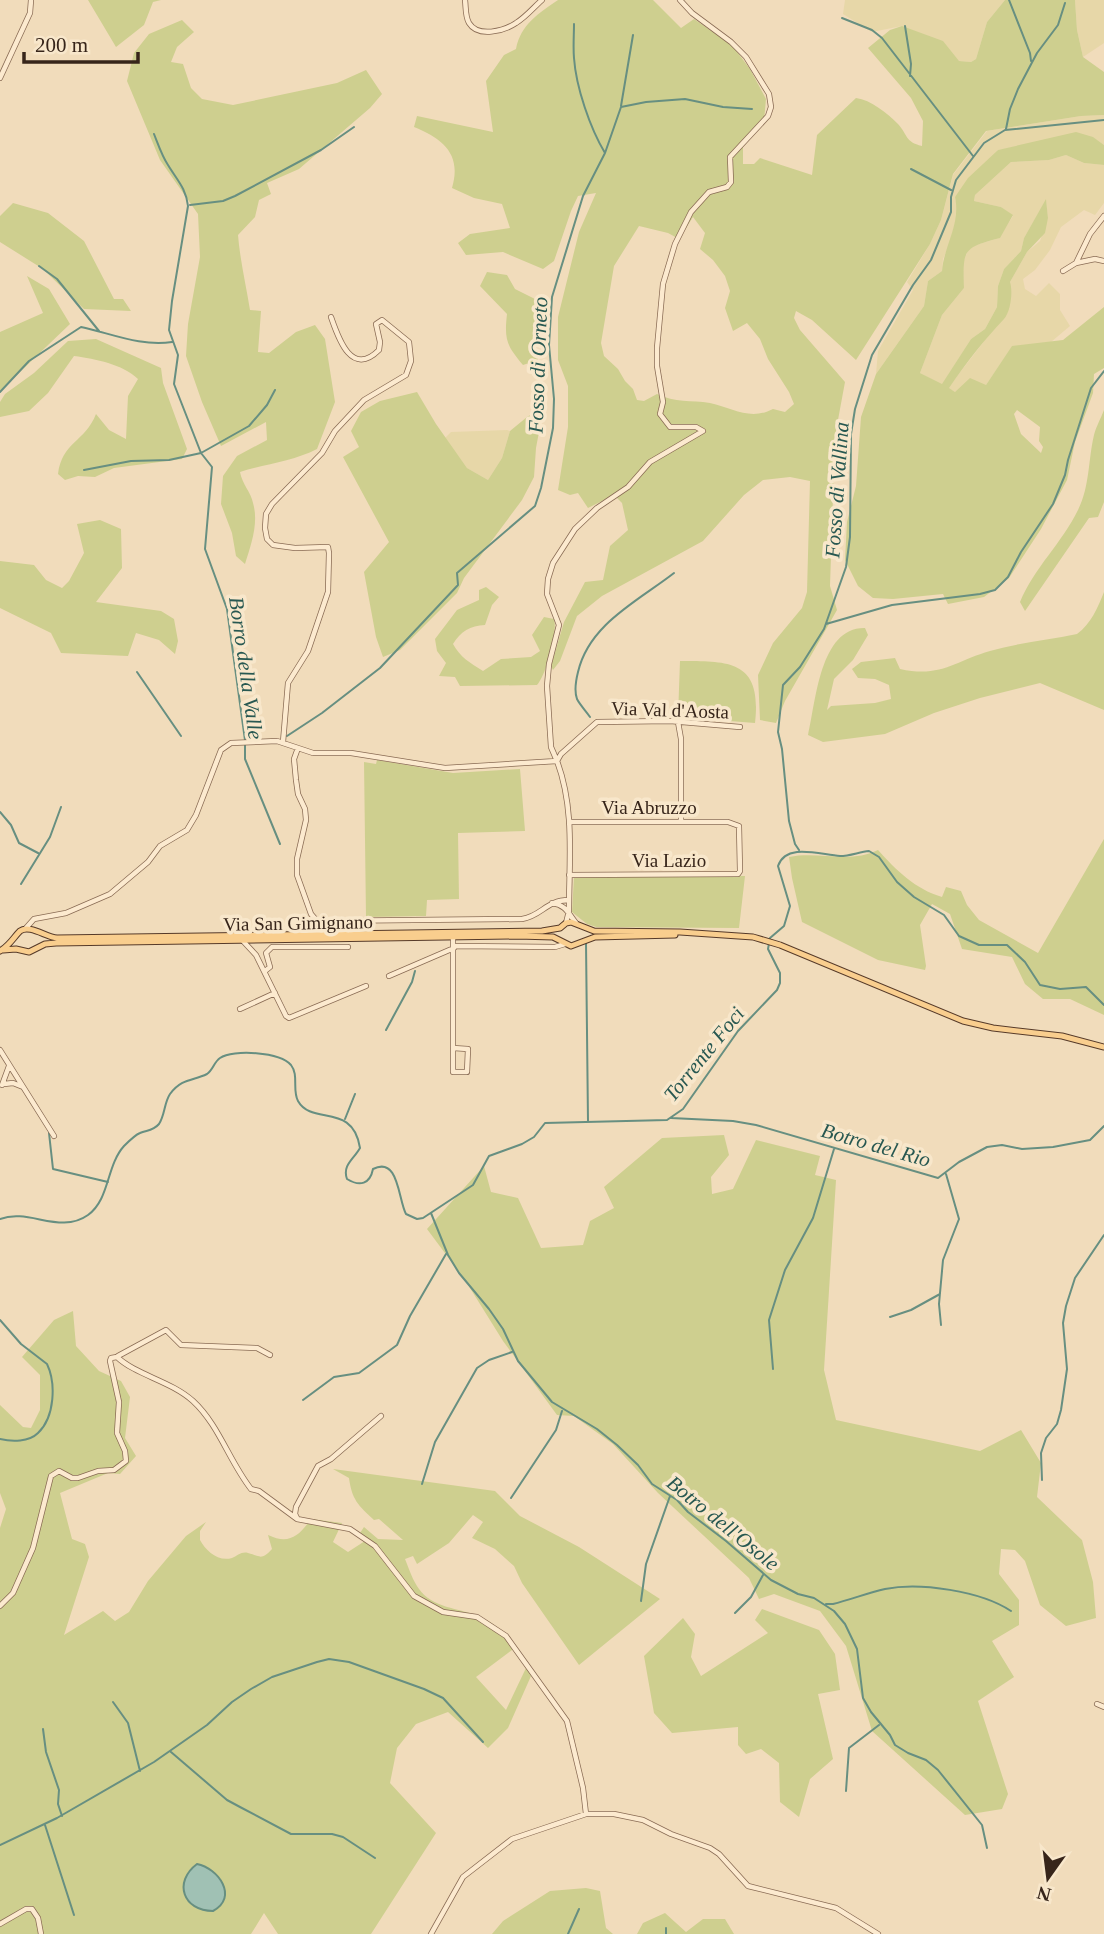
<svg xmlns="http://www.w3.org/2000/svg" width="1104" height="1934" font-family="Georgia,serif">
<style>
.farmland{fill:#e7d7a8}
.green{fill:#cecf8f;fill-rule:evenodd}
.water{fill:#a0c1b4;stroke:#678f81;stroke-width:2}
.lines{fill:none;stroke-linecap:round;stroke-linejoin:round}
.stream{stroke:#678f81;stroke-width:2}
.minor-casing{stroke:#896b54;stroke-width:6}
.major-casing{stroke:#563a29;stroke-width:7}
.minor{stroke:#fceacf;stroke-width:4.5}
.major{stroke:#f9ce8e;stroke-width:5}
.labels{text-anchor:middle;dominant-baseline:central;stroke-width:7;stroke-linejoin:round;paint-order:stroke}
.street-label{font-size:19px;fill:#37251a;stroke:#f8e7cb}
.water-label{font-size:21px;font-style:italic;fill:#285851;stroke:#f8e7cb}
</style>
<rect width="100%" height="100%" fill="#f1dcbb"/>
<path class="farmland" d="M845 0H1005L987 22 976 59 971 62 959 61 902 26 872 32 843 14Z
M1075 0H1104V43L1083 57 1077 30Z
M1104 115V145L1092 137 998 150 955 197 958 211 950 243 943 259 942 271 928 281 924 306 876 374 878 351 913 290 907 282 930 244 941 220 953 175 987 131 1081 116Z
M1066 155 1084 163 1104 165V203L1095 215 1084 210 1061 227 1050 250 1035 270 1023 279 1025 289 1036 296 1049 283 1060 294V310L1070 326 1051 342 1012 347 986 385 955 392 948 388 999 322 1010 282 1027 252 1040 241 1048 218 1046 200 1024 238 1021 251 1004 269 998 286 997 307 985 329 971 339 942 385 920 373 942 315 964 288 963 263 968 250 976 245 999 238 1013 216 1001 207 974 201 975 195 1011 162 1049 160Z
M507 430 510 431 502 458 488 480 467 468 445 438 451 432Z"/>
<path class="green" d="M88 0H161L153 2 144 25 116 47Z
M558 0H653L681 28 694 19 732 45 750 69 766 99 764 121 743 143V164H754L760 158 812 175 817 135 856 98C871 100 887 113 898 124 908 135 905 142 922 146L923 121 911 98 868 48 890 30 902 26 943 41 959 61 971 62 976 59 987 22 1005 0H1075L1077 30 1083 57 1104 72V115L1081 116 986 131 953 174 941 220 930 244 856 360 812 320 796 311 794 318 800 330 845 382 835 436 830 586 837 610 785 701 776 723 760 720 758 675 773 643 802 608 807 592 810 481 790 477 763 480 744 495 703 541 602 596 577 616 560 661 553 670 551 666 564 622 585 582 603 580 610 546 628 530 622 503 614 495 588 508 578 493 570 495 558 490 568 427V386L558 360V317L579 232 596 193 578 196 571 211 554 261 543 269 503 252 466 255 458 243 470 234 510 228 502 204 474 198 452 188C462 154 443 139 414 127L417 116 493 132 486 81 504 55 516 49C521 24 538 14 558 0ZM693 217 705 233 700 249 713 260 725 276 730 291 725 308 733 331 747 323 760 339 768 359 789 392 794 404 785 412 773 409C750 421 733 408 710 403 691 400 675 403 657 394L644 401 637 400 633 389 625 381 618 369 604 356 601 343 614 266 639 226 668 233 679 239Z
M182 20 194 32 177 47 171 62 183 64 191 88 202 99 233 105 337 83 366 70 382 94 370 108 299 169 267 183 271 194 259 200 255 217 238 235C240 260 246 285 250 310L261 311 258 352 269 353 296 332 315 325 325 339 335 402 317 449C294 461 265 464 240 472 242 484 251 492 253 503 259 523 251 545 245 564L236 556 232 533 221 504 223 476 237 456 267 440 266 422 221 446 202 402 186 356 188 324 200 257 198 214 160 160 127 81 134 53 149 34Z
M1076 132 1093 137 1104 145V165L1084 163 1066 155 1049 160 1011 162 975 195 974 201 1001 207 1013 215 1000 238C962 248 963 250 964 288L942 315 920 373 942 384 971 339 985 329 997 307 998 286 1004 269 1021 251 1024 238 1046 199 1048 218 1045 233 1027 252 1010 282C1013 291 1011 311 1004 319 984 340 966 363 949 388L955 392 970 378 986 385 1012 346 1063 340 1104 307V368L1094 374 1093 393 1075 442 1067 480 1041 529 1009 578 984 597 948 604 943 594 893 599 873 598 858 586 845 560 847 522 856 486 861 417 876 374 924 306 928 281 942 271C944 245 961 224 955 197L968 178 998 150ZM1017 410 1040 427 1039 441 1043 447 1041 453 1021 434 1014 414Z
M13 203 48 213 84 241 114 299H123L131 311 84 309 43 269 0 242V216Z
M487 272 507 275 515 289 535 299 541 319 534 344 538 360 523 365C507 346 504 340 507 314L480 286Z
M27 276 49 289 70 324 0 391V332L43 313Z
M96 339 161 368 163 383 187 449 182 459 114 468 95 477 78 476 65 480 58 474C62 442 85 442 96 414L109 430 126 439 128 396 138 379C122 364 96 359 74 356L48 393 29 411 0 417V402L5 394 34 373 68 341Z
M417 392 436 424 467 468 488 480 502 458 510 431 527 417 539 410 541 421 536 448 534 477 522 500 464 578 457 593 400 650 383 657 376 637 364 572 389 542 343 457 359 447 351 431 361 412 380 401Z
M1104 410V502L1098 517 1089 518 1025 611 1020 602C1034 568 1062 543 1078 510 1090 486 1088 460 1094 435 1096 427 1101 418 1104 410Z
M100 520 121 529 122 568 96 602 161 611 174 619 178 641 175 654 159 640 136 633 128 656 61 653 51 633 0 608V561L34 565 46 580 62 588 69 581 84 553 77 524Z
M486 587 499 597 492 605 485 625C470 626 461 631 453 644 460 657 470 663 483 671L501 659 531 657 540 651 532 635 544 617 554 619C558 632 546 676 537 685L460 686 455 677 439 676 446 663 437 651 435 639 457 610 479 600V590Z
M1104 592V710L1040 683 980 698 934 713 885 734 823 742 808 735C816 701 820 627 865 628L868 635 853 660 834 679 827 710 831 706 875 703 891 699 889 685 875 679 858 678 852 669 861 662 895 658 900 669C941 678 955 661 990 651 1018 643 1048 640 1077 634 1091 624 1098 607 1104 592Z
M680 661C731 661 762 661 755 723L678 717Z
M377 760 453 773 520 769 525 831 458 833 459 899 427 900 426 916 366 917 364 762 376 764Z
M1104 839V1015L1070 999H1043L1025 984 1012 957 962 949 950 914 932 904 920 925 926 966 925 970 878 960 802 922 792 878 789 857C819 851 850 864 878 850 896 870 915 889 942 897L946 887 961 891 967 905 979 920 1038 953Z
M745 876 739 928 596 927 587 924 572 912 574 877Z
M724 1135 729 1155 711 1177 712 1194 733 1189 756 1140 820 1156 815 1175 836 1180 824 1370 836 1420 980 1451 1021 1430 1041 1463 1037 1497 1082 1540 1093 1582 1096 1618 1066 1626 1040 1605 1025 1561 1015 1550 1001 1549 999 1574 1019 1600V1625L992 1641 1014 1677 978 1701 1008 1794 1002 1809 965 1815 872 1731 846 1646 820 1611 774 1594 759 1599 749 1578 658 1493 613 1444 574 1416 557 1415 503 1341 465 1280 427 1229 484 1166 491 1192 518 1198 541 1248 583 1245 590 1221 614 1208 604 1187 662 1138Z
M73 1311 76 1346 99 1371 121 1381 130 1397 125 1438 136 1456 120 1474 108 1473 60 1493 72 1539 85 1544 89 1557 64 1635 103 1611 115 1621 129 1612 148 1581 186 1536 206 1522 200 1531V1540C206 1551 218 1562 232 1558 237 1556 242 1551 248 1553 260 1556 261 1561 272 1549L268 1535C289 1545 299 1536 311 1519L342 1523 333 1542 348 1552 368 1539 360 1533 364 1527 378 1539 403 1540 379 1519 374 1520C358 1505 352 1500 349 1478L333 1469 495 1491 520 1516 579 1547 660 1599 579 1665 522 1583 514 1566 495 1549 472 1538 483 1522 473 1515 449 1543 417 1564 413 1556 405 1559C409 1569 413 1581 419 1589 432 1608 459 1608 478 1616 494 1622 505 1634 516 1647L476 1677 506 1710 526 1668 531 1676 508 1728 488 1748 448 1712 416 1724 397 1748 390 1783 436 1833 371 1934H278L264 1913 251 1934H0V1528L6 1509 0 1493V1405L23 1427 31 1428 40 1410V1375L22 1357 54 1320Z
M762 1609 819 1630 835 1654 840 1690 818 1694 833 1759 810 1779 799 1817 780 1802 779 1763 761 1749 746 1754 738 1745V1727L672 1733 654 1713 644 1656 683 1618 695 1634 691 1657 701 1676 768 1633 755 1620Z
M586 1888 600 1891 606 1928 613 1934H492L503 1921 550 1891Z
M665 1913 686 1932 703 1919H725L734 1934H637L643 1923Z"/>
<path class="water" d="M197 1864C218 1868 239 1897 213 1911 183 1911 173 1882 197 1864Z"/>
<g class="lines">
<path class="stream" d="M1009 0 1030 53 1031 61
M842 18 872 30 882 38 973 156
M574 24C574 35 573 47 574 58 576 87 590 128 605 153
M905 26 911 64 910 76
M621 106 633 35
M1006 129 1010 109 1018 89 1037 53 1058 25 1065 3
M154 134C158 144 162 156 168 165 177 180 186 188 188 206L172 301 169 330 178 355 174 384 201 453 212 467 205 549 227 609 245 740
M911 169 951 190
M190 205 223 201 235 196 321 150 354 127
M39 266 57 279 99 331
M0 392 29 361 81 327C110 333 141 347 172 342
M84 470 131 461 169 460 201 453 249 426 267 405 275 390
M826 624 892 605 980 594 995 590 1008 577 1021 552 1053 504 1065 475 1068 460 1091 388 1104 371
M137 672 181 736
M590 717C586 711 580 705 577 699 574 691 576 680 578 672 589 624 638 601 674 573
M287 736 322 713 380 668 458 585 457 573 535 506 541 488 553 428 554 399 549 345 552 297 583 196 605 153 621 107 646 102 685 99 723 107 752 109
M245 745V759L280 844
M0 812 11 825 19 843 38 853
M799 850 795 844 789 821 782 749 778 732 783 685 800 667 824 629 846 567 850 537 851 434 855 409 872 355 913 285 931 260 951 212V197L956 180 984 143 1005 130 1104 120
M21 884 50 837 61 807
M586 943 588 1121
M386 1030 412 982 415 971
M671 1118 733 1121 756 1125 938 1178 959 1162 987 1147 1002 1145 1022 1149 1053 1147 1090 1140 1104 1126
M345 1119 355 1094
M49 1133 53 1169 108 1182
M431 1213 448 1255 459 1273 489 1309 503 1329 518 1361 552 1402 597 1429 617 1445 638 1465 652 1484 677 1500 688 1512 726 1541 771 1580 798 1594 814 1598 834 1611 845 1624 857 1649 863 1698 871 1712 890 1735 895 1745 908 1753 926 1760 938 1770 982 1825 987 1848
M0 1219C29 1208 60 1235 88 1215 110 1199 106 1166 124 1146 128 1142 135 1135 140 1133 147 1130 153 1131 159 1124 165 1115 164 1103 170 1094 182 1078 193 1081 207 1074 213 1070 214 1062 220 1058 233 1049 280 1052 291 1065 299 1075 292 1090 298 1101 312 1126 353 1102 360 1148 354 1159 342 1165 347 1179 360 1187 370 1184 373 1169 399 1156 398 1199 406 1214L417 1219 423 1218 473 1185 489 1156 522 1144 534 1137 545 1123 667 1120 683 1109 738 1031 777 990 780 983V973L768 949 770 938 784 926 790 906 778 866C786 842 821 855 840 856 850 856 859 852 869 851L879 857 897 882 914 897 944 915 959 936 979 945H1007L1025 962 1040 985 1060 989 1086 987 1104 1005
M890 1317 911 1310 940 1294
M0 1320 21 1344 47 1364C56 1383 55 1417 38 1433 29 1442 12 1442 0 1439
M941 1325 939 1304 943 1260 959 1219 946 1174
M773 1369 769 1320 785 1270 813 1218 834 1149
M303 1400 334 1377 359 1373 397 1345 410 1316 446 1254
M1042 1480 1041 1453 1046 1438 1057 1424 1061 1410 1067 1369 1063 1323 1066 1306 1075 1278 1104 1235
M422 1484 435 1442 477 1368 489 1360 512 1352
M511 1498 556 1430 562 1411
M641 1601 646 1564 670 1496
M826 1604H833C850 1600 867 1593 885 1589 920 1582 981 1591 1011 1611
M735 1613 751 1597 763 1575
M113 1702 128 1723 140 1771
M43 1729 46 1752 59 1790 58 1804 62 1816
M171 1752 227 1800 240 1807 291 1834H332L343 1837 375 1858
M846 1791 849 1748 879 1725
M45 1825 74 1915
M0 1845 57 1818 154 1762 207 1725 232 1702 251 1689 272 1677 317 1662 329 1659 349 1662 424 1689 443 1698 483 1742
M666 1928V1934
M568 1934 579 1909"/>
<g class="minor-casing">
<path id="minor" d="M465 0C466 7 465 16 469 23 478 38 504 31 516 23 526 17 534 7 542 0
M0 78 30 13 31 0
M1104 216 1090 234 1076 263 1095 259 1104 261
M1063 271 1076 263
M678 722 681 739V821
M283 742 288 683 308 651 328 592 329 553 328 547 295 548 273 545 267 539 265 528 266 514 272 504 322 453 335 431 364 400 406 375 411 361 409 342 382 320 376 324 380 342 379 350C351 378 338 337 331 317
M298 748 294 759 296 780 298 794 305 809 306 820 297 859V875L311 914 317 921 522 919C542 916 546 900 569 900
M569 875 738 874 740 871 739 826 728 822H570
M552 903C566 905 568 913 576 923
M566 923 569 911C569 860 575 809 557 761L561 754 597 722 670 721 740 727
M26 928 34 919 66 913 110 894 148 862 160 846 187 830 196 815 221 750 231 743 277 741 313 753H351L445 768 557 761 551 747 547 686 549 664 559 625 547 594 548 579 553 563 575 529 597 508 628 487 650 462 703 431 696 427H670L660 414 663 402 657 366V348L663 284 675 244 691 212 709 192 727 187 731 182 730 157 768 116 771 107 769 94 746 57 731 42 692 13 680 0
M243 941 256 955 286 1016 289 1018 366 986
M454 946 555 947 565 944
M265 971 270 967 266 953 272 947H348
M389 976 454 948
M240 1009 275 993
M453 1048 468 1049 467 1072H453V937
M0 1050 54 1136
M4 1084 13 1083 23 1087
M2 1085 9 1066
M118 1356 166 1330 181 1345 257 1348 270 1355
M297 1518 295 1514 296 1507 318 1466 331 1459 381 1416
M0 1606 13 1593 33 1548 51 1476 59 1471 72 1478H78L98 1471 114 1470 126 1461 125 1451 117 1433 119 1402 110 1361 111 1358 117 1357C136 1375 171 1381 193 1401 219 1425 229 1461 251 1489L259 1491 297 1519 350 1529 375 1546 414 1596 443 1612 477 1617 506 1636 567 1721 583 1788 586 1814
M1097 1704 1104 1707
M0 1924 26 1909H32L38 1918 41 1934
M431 1934 463 1877 512 1839 586 1814H614L643 1820 671 1834 710 1848 719 1854 748 1886 836 1908 878 1934"/>
</g>
<g class="major-casing">
<path id="major" d="M3 950 16 949 29 952 45 944 56 943 518 936 553 937 571 946 595 937 675 935
M0 951C10 945 13 938 20 931 29 924 46 937 57 938L542 931 560 928 566 923 571 922 594 931 680 932 753 937 780 945 963 1021 993 1028 1062 1036 1104 1047"/>
</g>
<use href="#minor" class="minor"/>
<use href="#major" class="major"/>
</g>
<g class="labels">
<g class="street-label">
<text transform="translate(670 710) rotate(2)">Via Val d'Aosta</text>
<text x="649" y="807">Via Abruzzo</text>
<text x="669" y="860">Via Lazio</text>
<text transform="translate(298 923) rotate(-1)">Via San Gimignano</text>
</g>
<g class="water-label">
<text transform="translate(538 365) rotate(-88)">Fosso di Orneto</text>
<text transform="translate(837 490) rotate(-86)">Fosso di Vallina</text>
<text transform="translate(246 668) rotate(82)">Borro della Valle</text>
<text transform="translate(704 1054) rotate(-51)">Torrente Foci</text>
<text transform="translate(876 1145) rotate(16)">Botro del Rio</text>
<text transform="translate(723 1523) rotate(39)">Botro dell'Osole</text>
</g>
</g>
<g transform="translate(1048 1878) rotate(194)" stroke="#f8e7cb" stroke-width="5" paint-order="stroke">
<path d="M0-5L12 26L0 18L-12 26Z" fill="#37251a"/>
<text y="-10" font-size="19" font-weight="bold" text-anchor="middle" fill="#37251a">N</text>
</g>
<path d="M24 52v10h114v-10" fill="none" stroke="#37251a" stroke-width="3.5"/>
<text x="35" y="52" font-size="21" fill="#37251a" stroke="#f8e7cb" stroke-width="5" paint-order="stroke">200 m</text>
</svg>
